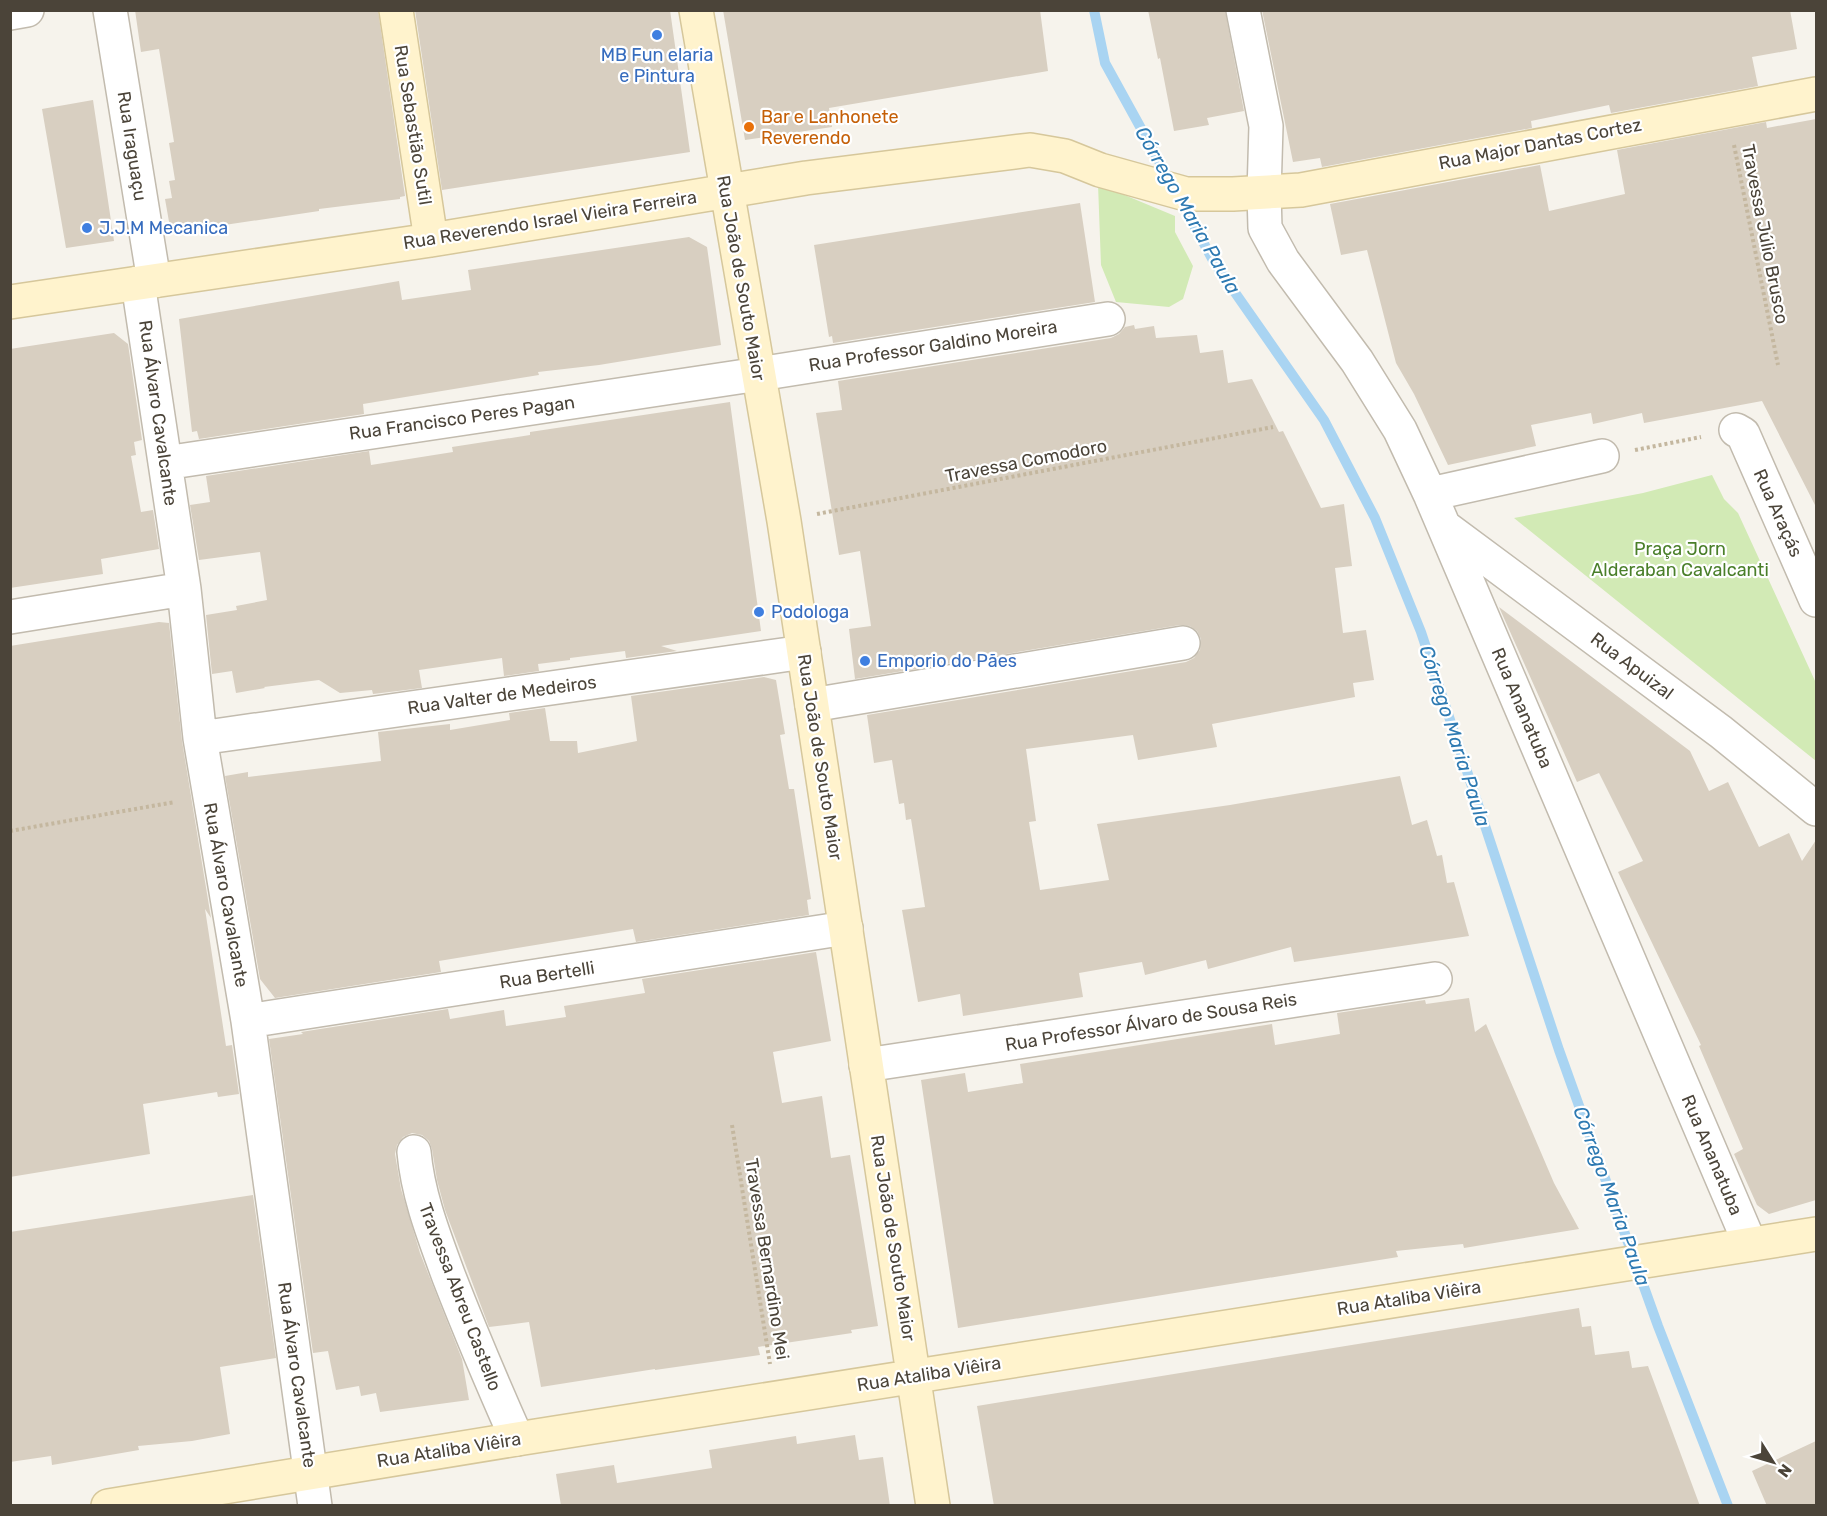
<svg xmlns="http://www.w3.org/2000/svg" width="1827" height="1516" font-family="Rubik,sans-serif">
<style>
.green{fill:#d2eab5}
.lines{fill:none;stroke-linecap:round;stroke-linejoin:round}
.stream{stroke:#a9d4f2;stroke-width:10}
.building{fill:#d8cfc1}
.street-casing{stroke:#c2bbae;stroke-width:36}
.secondary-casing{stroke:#d6c79b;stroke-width:36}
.path{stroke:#c4b79f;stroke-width:4;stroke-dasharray:3 3;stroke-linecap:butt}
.street{stroke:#fff;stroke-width:33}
.secondary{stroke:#fff3cd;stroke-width:33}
.shop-dot{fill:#3f7fe0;stroke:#fff;stroke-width:2}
.food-dot{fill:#e8710a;stroke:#fff;stroke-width:2}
.labels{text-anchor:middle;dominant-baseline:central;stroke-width:4.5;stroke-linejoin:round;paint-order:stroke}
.shop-label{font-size:18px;fill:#366cbe;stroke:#fff;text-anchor:start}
.food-label{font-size:18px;fill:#c56008;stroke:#fff;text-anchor:start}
.street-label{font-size:18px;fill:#4b4439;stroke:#fff}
.park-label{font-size:18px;fill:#4a7f2a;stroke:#fff}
.water-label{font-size:20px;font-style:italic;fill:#2e7ab2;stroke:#fff}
</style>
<rect width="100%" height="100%" fill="#f6f3ec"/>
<path class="green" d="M1098 184 1175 216V232L1193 266 1183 299 1169 307 1116 302 1101 265Z
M1712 475 1724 499 1738 513 1816 683V761L1514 518 1643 493Z"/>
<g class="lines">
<path class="stream" d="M1094 10 1105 63 1170 181
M1179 198 1215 264 1324 420 1375 518 1421 632 1559 1050 1658 1326 1728 1506"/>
</g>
<path class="building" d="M135 10H378L405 196 400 197V199L319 209V211L171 233 165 199 172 198 169 181 175 180 169 143 174 142 159 49 141 52Z
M415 10H670L690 152 442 190Z
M723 10H1040L1048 71 829 108 832 127 745 140Z
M1148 10H1225L1244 111 1207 118 1209 125 1174 131 1160 58 1158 59Z
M1262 10H1790L1797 49 1752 57 1758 86 1611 113 1609 105 1531 121 1532 128 1322 167 1320 158 1293 162Z
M93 100 114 241 66 248 42 109Z
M1816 119V507L1762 401 1644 423 1642 413 1593 424 1591 413 1531 425 1536 446 1448 465 1414 394 1396 363 1367 250 1341 255 1330 204 1540 165 1549 211 1625 194 1617 150 1766 122 1767 128Z
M1080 203 1095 302 833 343 832 336 829 337 814 245Z
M689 237 707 247 721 345 599 365 538 372 539 375 363 404 364 414 199 439 197 431 192 432 179 319 399 281 402 300 471 290 468 270Z
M1134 325 1135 329 1154 326 1156 338 1197 335 1200 353 1223 350 1228 383 1252 379 1279 432 1283 431 1321 508 1344 504 1352 566 1335 568 1343 633 1366 630 1374 680 1353 683 1355 697 1212 724 1217 747 1138 760 1133 735 1026 749 1036 821 1029 822 1040 890 1109 880 1097 824 1230 805 1400 776 1412 825 1427 820 1437 856 1442 855 1447 883 1454 882 1469 936 1294 962 1291 947 1208 969 1206 960 1145 975 1142 962 1079 973 1083 997 963 1016 960 994 918 1002 902 910 925 907 911 819 906 820 904 803 899 804 892 760 874 763 867 715 1186 662 1194 658 1200 650 1201 639 1197 631 1190 626 1180 625 855 679 849 629 871 626 860 551 839 555 816 413 842 410 838 381 1111 338 1119 334 1125 327Z
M114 333 128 344 142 440 134 442 136 455 131 456 141 512 153 510 159 549 101 559 103 574 10 588V349Z
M730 402 761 631 661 646 677 651 626 658 625 651 570 658V660L538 664 539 671 504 676 502 658 419 670 422 688 373 694 372 690 340 693 319 680 264 687 265 688 236 693 232 671 212 674 206 615 237 610 236 606 267 600 260 552 199 560 190 505 210 502 206 476 369 451 371 465 453 452 452 447 530 435V432Z
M1499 607 1690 751 1709 791 1728 782 1759 847 1789 833 1802 861 1816 840V1200L1769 1214 1757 1205 1734 1154 1743 1149 1699 1046 1701 1045 1618 872 1643 861 1599 773 1577 782Z
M159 622 169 623 182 741 211 918 205 909 226 1046 232 1045 239 1094 218 1097 217 1092 143 1104 150 1154 10 1177V646Z
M764 677 776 680 785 734 780 735 789 789H794L811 899 807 900 809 915 636 942 633 929 439 961 441 972 275 998 260 979 225 776 248 772V777L381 761 378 732 450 724V730L510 720 509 713 545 708 550 741H577L578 753 637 741 631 696Z
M816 952 831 1041 773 1052 782 1103 822 1096 831 1158 850 1155 878 1326 851 1330 852 1333 758 1347 760 1355 655 1370V1369L541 1387 529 1322 489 1327 445 1210 437 1180 432 1149 429 1141 422 1135 412 1133 403 1137 397 1145 395 1154 401 1189 420 1253 462 1359 469 1400 380 1412 376 1393 361 1396 359 1386 336 1390 328 1351 313 1353 269 1039 303 1034 301 1032 448 1009 450 1019 504 1010 506 1026 566 1017 564 1006 645 993 642 979Z
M1469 998 1475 1032 1486 1024 1554 1183 1579 1229 1464 1248 1463 1244 1396 1251 1398 1257 958 1328 921 1080 965 1073 968 1092 1023 1083 1020 1064 1272 1024 1275 1045 1340 1034 1337 1013 1425 1000 1426 1004Z
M253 1195 276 1358 220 1367 230 1434 192 1441 138 1446 139 1450 52 1465 51 1456 10 1462V1232Z
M1579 1308 1582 1327 1591 1326 1595 1355 1629 1351 1632 1368 1648 1366 1700 1506H994L977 1406Z
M855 1435 859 1460 883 1457 890 1506H561L556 1474 614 1465 617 1483 712 1468 709 1450 796 1436 797 1444Z
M1816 1441V1506H1767L1752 1471Z"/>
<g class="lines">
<g class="street-casing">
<path id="street" d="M110 10 154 281
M1243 10 1266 126 1264 193 1265 228 1283 261 1357 361 1400 430 1430 494 1750 1244
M10 13 27 10
M138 283 184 589 200 738 248 1021 315 1506
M1736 430 1743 434 1816 600
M165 463 759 374 1108 319
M1430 494 1602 456
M1446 528 1721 732 1816 809
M10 617 184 589
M812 705 1183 643
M200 738 804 652
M248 1021 846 928
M866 1065 1435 979
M414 1152C418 1196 434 1236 449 1277 470 1331 493 1385 517 1439"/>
</g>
<g class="secondary-casing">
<path id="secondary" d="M396 10 431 240
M696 10 784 521 933 1506
M10 302 431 240 806 178 1030 150 1065 156 1100 170 1186 194H1233L1301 190 1816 94
M108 1506 517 1439 1816 1234"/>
</g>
<path class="path" d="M1734 145 1778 365
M1635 450 1701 437
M817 514 1273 427
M10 831 175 802
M732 1125 770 1364"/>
<use href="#street" class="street"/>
<use href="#secondary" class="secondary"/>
</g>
<g class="shop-dot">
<circle cx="657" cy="35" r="6"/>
<circle cx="87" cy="228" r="6"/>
<circle cx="759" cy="612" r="6"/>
<circle cx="865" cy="661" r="6"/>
</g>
<circle class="food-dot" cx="749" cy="127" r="6"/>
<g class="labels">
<g class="shop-label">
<text x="657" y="55" text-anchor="middle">MB Fun elaria<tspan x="657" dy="21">e Pintura</tspan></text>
<text x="99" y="228">J.J.M Mecanica</text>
<text x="771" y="612">Podologa</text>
<text x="877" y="661">Emporio do Pães</text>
</g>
<g class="food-label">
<text x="761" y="117">Bar e Lanhonete<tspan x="761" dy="21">Reverendo</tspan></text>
</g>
<g class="street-label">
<text transform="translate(413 125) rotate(81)">Rua Sebastião Sutil</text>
<text transform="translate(1540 144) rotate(-11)">Rua Major Dantas Cortez</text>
<text transform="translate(132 146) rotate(81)">Rua Iraguaçu</text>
<text transform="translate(550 220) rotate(-9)">Rua Reverendo Israel Vieira Ferreira</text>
<text transform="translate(1765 234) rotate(79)">Travessa Júlio Brusco</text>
<text transform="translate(741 278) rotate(80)">Rua João de Souto Maior</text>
<text transform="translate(933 346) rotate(-9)">Rua Professor Galdino Moreira</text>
<text transform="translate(158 413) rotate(82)">Rua Álvaro Cavalcante</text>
<text transform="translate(462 418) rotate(-8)">Rua Francisco Peres Pagan</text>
<text transform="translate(1026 461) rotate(-11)">Travessa Comodoro</text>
<text transform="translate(1778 513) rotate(66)">Rua Araçás</text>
<text transform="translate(1632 666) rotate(37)">Rua Apuizal</text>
<text transform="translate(502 695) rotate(-8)">Rua Valter de Medeiros</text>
<text transform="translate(1522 708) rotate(67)">Rua Ananatuba</text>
<text transform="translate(820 757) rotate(81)">Rua João de Souto Maior</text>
<text transform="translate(226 895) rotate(80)">Rua Álvaro Cavalcante</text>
<text transform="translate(547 975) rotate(-9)">Rua Bertelli</text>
<text transform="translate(1151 1022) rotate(-9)">Rua Professor Álvaro de Sousa Reis</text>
<text transform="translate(1712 1155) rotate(67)">Rua Ananatuba</text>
<text transform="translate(893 1238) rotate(81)">Rua João de Souto Maior</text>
<text transform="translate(767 1259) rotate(81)">Travessa Bernardino Mei</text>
<text transform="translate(460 1297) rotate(69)">Travessa Abreu Castello</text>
<text transform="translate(1409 1298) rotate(-9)">Rua Ataliba Viêira</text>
<text transform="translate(929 1374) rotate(-9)">Rua Ataliba Viêira</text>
<text transform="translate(297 1375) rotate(82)">Rua Álvaro Cavalcante</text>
<text transform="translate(449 1450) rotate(-9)">Rua Ataliba Viêira</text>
</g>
<g class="park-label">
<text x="1680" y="549">Praça Jorn<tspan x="1680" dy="21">Alderaban Cavalcanti</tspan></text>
</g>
<g class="water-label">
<text transform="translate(1188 210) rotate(60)">Córrego Maria Paula</text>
<text transform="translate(1455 736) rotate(72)">Córrego Maria Paula</text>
<text transform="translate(1612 1196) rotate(70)">Córrego Maria Paula</text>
</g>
</g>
<rect width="1827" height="1516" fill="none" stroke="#4b4439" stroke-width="24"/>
<g transform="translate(1773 1462) rotate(127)" stroke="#ffffff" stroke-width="4.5" paint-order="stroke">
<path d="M0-4.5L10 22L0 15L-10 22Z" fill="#4b4439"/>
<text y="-9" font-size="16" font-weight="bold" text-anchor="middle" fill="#4b4439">N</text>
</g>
</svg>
